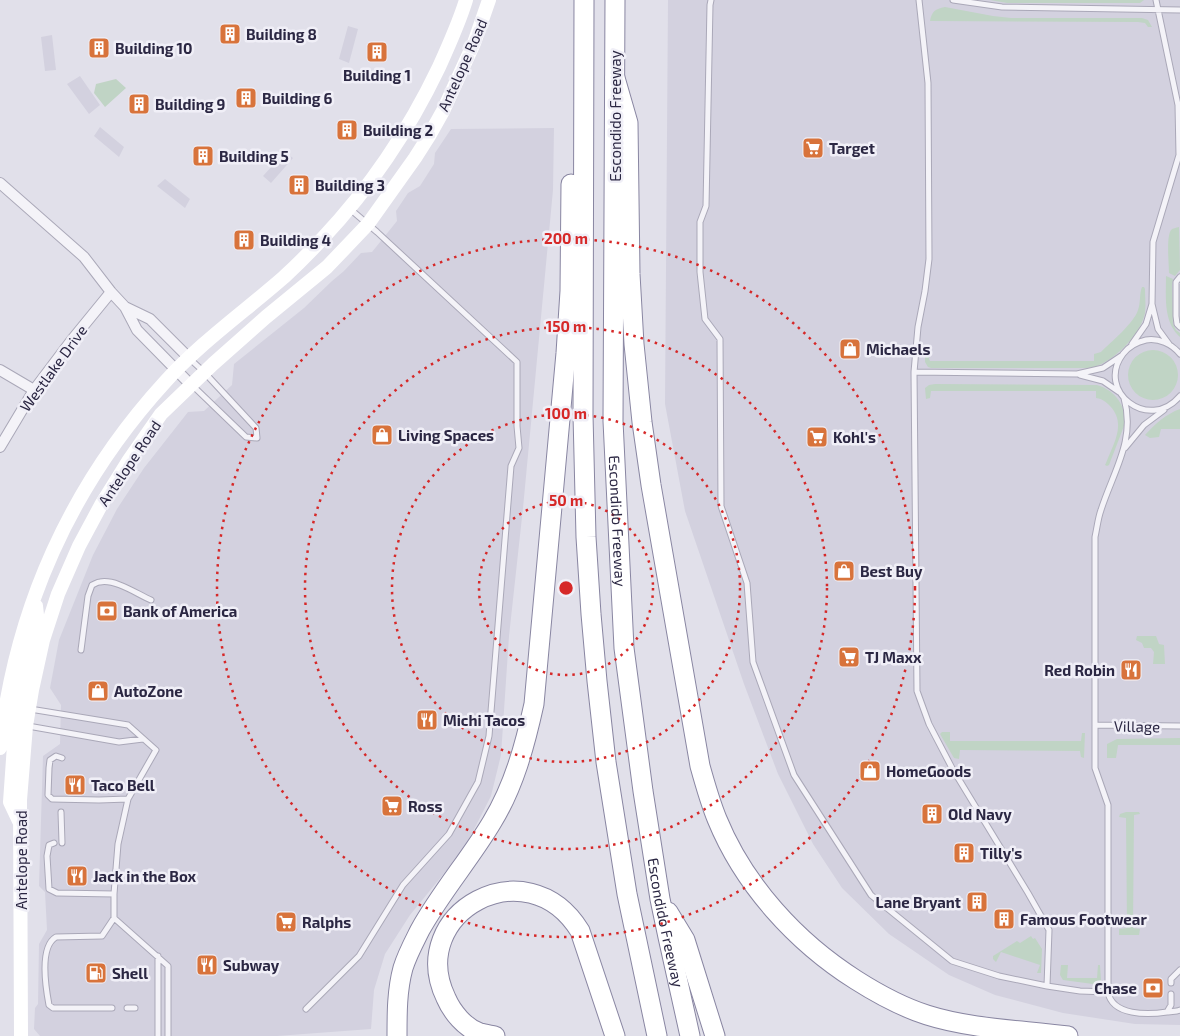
<svg xmlns="http://www.w3.org/2000/svg" width="1180" height="1036" font-family="'Exo 2',sans-serif">
<style>
.built{fill:#d3d1df}
.green{fill:#c0d4c5}
.lines{fill:none;stroke-linecap:round;stroke-linejoin:round}
.lane-casing{stroke:#aaa8b8;stroke-width:7}
.street-casing{stroke:#aaa8b8;stroke-width:12}
.highway-casing{stroke:#8986a2;stroke-width:21}
.lane{stroke:#f4f3f8;stroke-width:5}
.street{stroke:#f4f3f8;stroke-width:10}
.secondary{stroke:#fff;stroke-width:14}
.highway{stroke:#fff;stroke-width:19}
.ring{fill:none;stroke:#d62828;stroke-width:2.5;stroke-dasharray:2.5 5}
.labels{text-anchor:middle;dominant-baseline:central;stroke-width:5;stroke-linejoin:round;paint-order:stroke}
.poi-label{font-size:15px;font-weight:bold;fill:#2b2743;stroke:#f0eff7;text-anchor:start}
.street-label{font-size:15px;fill:#2b2743;stroke:#f0eff7}
.centre{fill:#d62828;stroke:#f0eff7;stroke-width:2.5}
.ring-label{font-size:15px;text-anchor:middle;font-weight:bold;fill:#d62828;stroke:#f0eff7;stroke-width:5;stroke-linejoin:round;paint-order:stroke}
</style>
<rect width="100%" height="100%" fill="#e1e0ea"/>
<path class="built" d="M668 0H1180V1025L1135 1024 1063 1013 995 995 949 975 889 934 842 888 813 844 778 774 744 684 685 511 665 404Z
M348 26 358 29 349 63 339 59Z
M52 35 56 70 45 71 41 37Z
M80 76 100 105 89 114 67 84Z
M100 127 124 147 119 157 94 136Z
M554 128 553 190 523 508 509 636 501 755 491 796 464 849 410 915 385 954 374 990 371 1029 277 1036H40L34 1029 35 1008 38 1004 39 944 47 930 45 892 39 886 43 756 60 744 61 705 50 688 59 640 93 555 117 509 144 468 188 412 204 411 232 385 234 364 304 308 332 281 344 271 361 253 372 252 397 221 396 211 408 193 420 186 434 164 435 153 451 129Z
M285 152 293 158 271 183 263 176Z
M165 179 190 199 185 208 157 186Z"/>
<path class="green" d="M990 0H1144L1140 3H1007Z
M945 7 993 16 1011 18H1142L1148 20 1152 27H1148L1145 23 1138 22 930 21C932 11 935 9 945 7Z
M116 79 126 88 105 107 94 93 96 84Z
M1179 227 1180 270 1175 276 1169 273C1169 264 1166 237 1171 230 1173 228 1176 228 1179 227Z
M1166 276 1173 279 1172 285 1173 324 1176 330 1180 333V337C1163 322 1166 296 1166 276Z
M1142 287H1144L1145 289C1145 296 1146 305 1145 313 1141 333 1117 358 1099 365 1095 367 1091 367 1087 368H931L928 367 925 362V354H930L929 359 930 361H1094V354L1101 352C1111 342 1134 323 1138 310 1141 302 1139 294 1142 287Z
M1128 375a25 25 0 1 1 50 0a25 25 0 1 1-50 0Z
M935 384 1097 385C1115 390 1128 407 1124 426L1109 465 1107 466 1105 465 1106 463C1113 444 1127 424 1110 406 1106 402 1103 399 1096 398V391H931L930 398 926 399 925 388 929 385Z
M1180 409V429H1161L1159 437 1150 438 1145 435C1155 424 1166 414 1180 409Z
M1137 636H1156L1159 644 1164 645 1165 664H1153L1154 652 1151 648H1144L1142 643 1136 640Z
M942 732H950V741H1081L1082 733H1085L1084 758 1081 757 1080 751 960 750 959 759 954 758 940 734Z
M1180 738V745H1118L1116 758H1107V744L1117 739Z
M1126 812H1139L1140 814 1134 815 1133 928 1140 929 1139 935H1119V929L1127 928 1126 818 1119 817 1120 814Z
M1031 936 1033 939 1035 938 1042 949 1041 973H1037L1040 965 1001 952 996 962 993 959V956L1017 941 1020 943Z
M1061 965H1068L1067 978H1097L1098 965H1100L1101 981 1098 983 1093 984 1063 980 1060 975Z"/>
<g class="lines">
<g class="lane-casing">
<path id="lane" d="M711 0 710 5 706 206 700 222V272L705 319 720 339 721 506 747 583 753 662 794 775 871 895 952 961 999 976 1047 986 1080 991 1108 992V805L1095 768V537C1097 528 1098 518 1101 510 1113 472 1136 440 1124 398
M919 0 928 83 929 259 925 291 918 327 914 372 917 691 929 724 952 768 1028 893 1049 930 1047 986
M953 0 1002 7 1180 10
M1180 277 1176 282V316L1177 324 1180 327
M1152 304 1153 242 1179 155 1178 105 1156 0
M1132 344 1146 324 1152 304 1158 329 1169 344
M1180 354C1172 344 1159 338 1146 340 1137 342 1129 346 1123 354 1095 391 1149 433 1180 396
M190 359 204 372 256 428 257 438 246 437 192 385
M914 372 1077 374 1103 368 1121 356
M1080 375 1103 381 1119 392
M1125 448 1144 425 1164 410
M81 650 88 596 92 585C95 584 97 582 100 582 116 579 137 594 151 600
M30 709 128 725 156 750 128 799 118 844 114 894V918L102 936 56 937C39 947 46 989 49 1005L53 1008H112
M1095 725 1180 726
M28 726 119 742 143 739
M62 758 56 756 50 760 49 768 48 795 52 799 99 800 128 799
M61 812 62 843
M54 843 49 845 47 856 49 889 57 893 114 894
M114 918 168 966V1036
M158 956V1036
M1171 983V979L1180 970
M1108 992C1112 1016 1148 1015 1167 1012L1171 1005V994
M127 1008H135
M306 1009 359 956 403 885 449 834 478 782 489 736 511 466 519 448 517 426V362L377 232 350 209
M1168 1012 1177 1011 1180 1010"/>
</g>
<g class="street-casing">
<path id="street" d="M0 183 84 257 111 292 125 307 150 319 189 358
M125 307 137 330 191 385
M0 370 34 390
M0 447 34 390 71 341 111 292"/>
</g>
<g class="highway-casing">
<g id="highway">
<path d="M584 0 583 415 586 537 591 614 597 681 606 762 627 894 657 1036"/>
<path id="s1" d="M615 0 613 421 624 648 643 791 660 899 668 937 690 1036"/>
<path d="M615 78 628 123 630 274 634 344 642 422 651 485 700 766C705 784 710 802 717 819 744 885 796 942 856 980 878 994 902 1007 927 1015 971 1029 1022 1030 1068 1036"/>
<path d="M668 912 685 940 715 1036"/>
<path d="M397 1036C397 1013 397 990 403 968 407 955 414 942 420 930 441 892 470 859 492 822 514 786 525 745 534 704L566 353 570 291 571 184"/>
<path d="M495 1036C490 1035 484 1034 480 1033 465 1028 452 1012 446 998 405 913 527 845 580 931L615 1036"/>
</g>
</g>
<use href="#lane" class="lane"/>
<use href="#street" class="street"/>
<path class="secondary" d="M5 709 15 731 10 802 19 821
M25 723 20 716 19 701 34 634 37 615 36 606
M0 748C15 609 71 485 165 382 200 343 244 312 284 277 297 265 310 252 322 239 371 187 408 132 439 67 449 45 459 23 466 0
M21 1036 20 800 26 726 32 690 43 640 58 594 79 546 101 505 129 460 161 414 213 364 266 317 327 267 368 224 415 158 429 136 443 111 474 43 489 0"/>
<use href="#highway" class="highway"/>
</g>
<g class="ring">
<circle cx="566" cy="588" r="87"/>
<circle cx="566" cy="588" r="174"/>
<circle cx="566" cy="588" r="261"/>
<circle cx="566" cy="588" r="349"/>
</g>
<defs>
<g id="building-square" transform="scale(1.125)"><rect x="-9" y="-9" width="18" height="18" rx="4" fill="#d8733b" stroke="#f0eff7"/><path d="M-4-6H4V6H1V3H-1V6H-4ZM-2.5-4.3h1.7v1.8h-1.7ZM.8-4.3h1.7v1.8H.8ZM-2.5-1h1.7V.8h-1.7ZM.8-1h1.7V.8H.8Z" fill="#fff"/></g>
<g id="supermarket-square" transform="scale(1.125)"><rect x="-9" y="-9" width="18" height="18" rx="4" fill="#d8733b" stroke="#f0eff7"/><path d="M-6-5.5h2.5l.6 2H6L4.5 2H-2.5L-4.4-4H-6ZM-1.5 3.2a1.3 1.3 0 1 0 .1 0ZM3 3.2a1.3 1.3 0 1 0 .1 0Z" fill="#fff"/></g>
<g id="shop-square" transform="scale(1.125)"><rect x="-9" y="-9" width="18" height="18" rx="4" fill="#d8733b" stroke="#f0eff7"/><path d="M-5-2.5h2.3a2.7 3.5 0 0 1 5.4 0H5L5.5 6h-11ZM-1.5-2.5h3a1.5 2.3 0 0 0-3 0Z" fill="#fff"/></g>
<g id="bank-square" transform="scale(1.125)"><rect x="-9" y="-9" width="18" height="18" rx="4" fill="#d8733b" stroke="#f0eff7"/><path d="M-6-4H6V4H-6ZM0-2.3a2.3 2.3 0 1 0 0 4.6a2.3 2.3 0 1 0 0-4.6Z" fill="#fff"/></g>
<g id="restaurant-square" transform="scale(1.125)"><rect x="-9" y="-9" width="18" height="18" rx="4" fill="#d8733b" stroke="#f0eff7"/><path d="M-5-6h1v4h1v-4h1v4h1v-4h1v5L-1.5 .5V6h-2V.5L-5-1ZM5-6V6H3V1.5H1.5Q1.5-4 5-6Z" fill="#fff"/></g>
<g id="fuel-square" transform="scale(1.125)"><rect x="-9" y="-9" width="18" height="18" rx="4" fill="#d8733b" stroke="#f0eff7"/><path d="M-5.5-6h7V0h2V4h1.3V-2.5L3-4.5l.8-.8L6-3V5H2.5V1h-1V6h-7ZM-4.2-4.7v3.2H.2V-4.7Z" fill="#fff"/></g>
</defs>
<g fill-rule="evenodd">
<use href="#building-square" x="230" y="34"/>
<use href="#building-square" x="99" y="48"/>
<use href="#building-square" x="377" y="52"/>
<use href="#building-square" x="246" y="98"/>
<use href="#building-square" x="139" y="104"/>
<use href="#building-square" x="347" y="130"/>
<use href="#supermarket-square" x="813" y="148"/>
<use href="#building-square" x="203" y="156"/>
<use href="#building-square" x="299" y="185"/>
<use href="#building-square" x="244" y="240"/>
<use href="#shop-square" x="850" y="349"/>
<use href="#shop-square" x="382" y="435"/>
<use href="#supermarket-square" x="817" y="437"/>
<use href="#shop-square" x="844" y="571"/>
<use href="#bank-square" x="107" y="611"/>
<use href="#supermarket-square" x="849" y="657"/>
<use href="#restaurant-square" x="1131" y="670"/>
<use href="#shop-square" x="98" y="691"/>
<use href="#restaurant-square" x="427" y="720"/>
<use href="#shop-square" x="870" y="771"/>
<use href="#restaurant-square" x="75" y="785"/>
<use href="#supermarket-square" x="392" y="806"/>
<use href="#building-square" x="932" y="814"/>
<use href="#building-square" x="964" y="853"/>
<use href="#restaurant-square" x="77" y="876"/>
<use href="#building-square" x="977" y="902"/>
<use href="#building-square" x="1004" y="919"/>
<use href="#supermarket-square" x="286" y="922"/>
<use href="#restaurant-square" x="207" y="965"/>
<use href="#fuel-square" x="96" y="973"/>
<use href="#bank-square" x="1153" y="988"/>
</g>
<g class="labels">
<g class="poi-label">
<text x="246" y="34">Building 8</text>
<text x="115" y="48">Building 10</text>
<text x="377" y="75" text-anchor="middle">Building 1</text>
<text x="262" y="98">Building 6</text>
<text x="155" y="104">Building 9</text>
<text x="363" y="130">Building 2</text>
<text x="829" y="148">Target</text>
<text x="219" y="156">Building 5</text>
<text x="315" y="185">Building 3</text>
<text x="260" y="240">Building 4</text>
<text x="866" y="349">Michaels</text>
<text x="398" y="435">Living Spaces</text>
<text x="833" y="437">Kohl's</text>
<text x="860" y="571">Best Buy</text>
<text x="123" y="611">Bank of America</text>
<text x="865" y="657">TJ Maxx</text>
<text x="1115" y="670" text-anchor="end">Red Robin</text>
<text x="114" y="691">AutoZone</text>
<text x="443" y="720">Michi Tacos</text>
<text x="886" y="771">HomeGoods</text>
<text x="91" y="785">Taco Bell</text>
<text x="408" y="806">Ross</text>
<text x="948" y="814">Old Navy</text>
<text x="980" y="853">Tilly's</text>
<text x="93" y="876">Jack in the Box</text>
<text x="961" y="902" text-anchor="end">Lane Bryant</text>
<text x="1020" y="919">Famous Footwear</text>
<text x="302" y="922">Ralphs</text>
<text x="223" y="965">Subway</text>
<text x="112" y="973">Shell</text>
<text x="1137" y="988" text-anchor="end">Chase</text>
</g>
<g class="street-label">
<text transform="translate(462 65) rotate(-66)">Antelope Road</text>
<text transform="translate(615 116) rotate(-90)">Escondido Freeway</text>
<text transform="translate(53 368) rotate(-54)">Westlake Drive</text>
<text transform="translate(129 463) rotate(-56)">Antelope Road</text>
<text stroke="none"><textPath href="#s1" startOffset="521">Escondido Freeway</textPath></text>
<text transform="translate(1137 726) rotate(1)">Village</text>
<text transform="translate(21 860) rotate(-90)">Antelope Road</text>
<text stroke="none"><textPath href="#s1" startOffset="926">Escondido Freeway</textPath></text>
</g>
</g>
<circle cx="566" cy="588" r="8" class="centre"/>
<g class="ring-label">
<text x="566" y="244">200 m</text>
<text x="566" y="332">150 m</text>
<text x="566" y="419">100 m</text>
<text x="566" y="506">50 m</text>
</g>
</svg>
